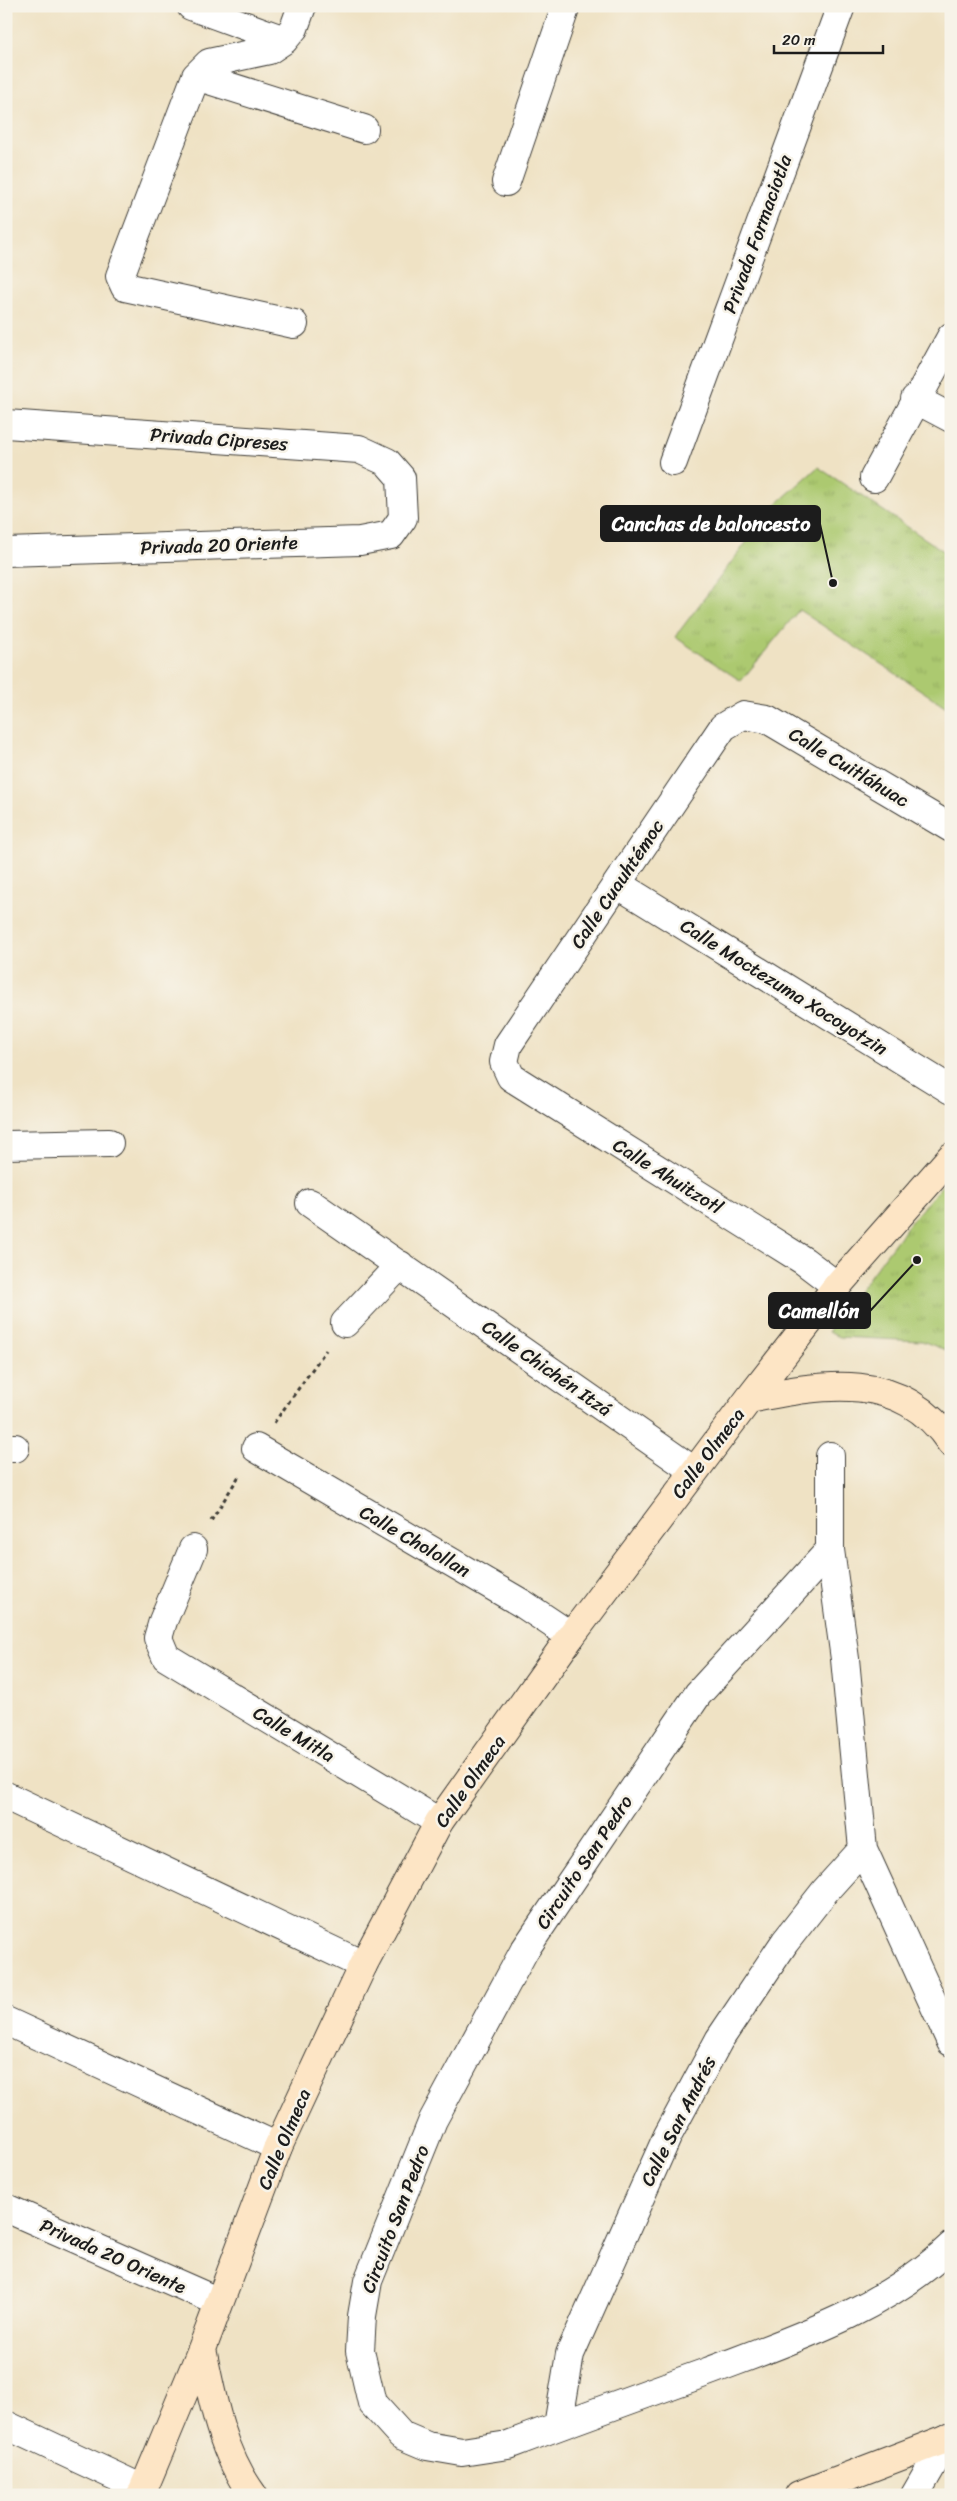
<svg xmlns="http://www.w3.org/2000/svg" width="957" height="2501" font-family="Sriracha,sans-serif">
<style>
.grass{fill:url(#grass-tufts);stroke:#647246}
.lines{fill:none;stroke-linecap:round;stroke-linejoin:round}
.street-casing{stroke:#3c3a35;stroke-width:30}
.secondary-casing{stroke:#3c3a35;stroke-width:30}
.path{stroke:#3c3a35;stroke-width:3;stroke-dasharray:4 4;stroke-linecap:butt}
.street{stroke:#fff;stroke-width:28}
.secondary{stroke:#fde5c5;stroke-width:28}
.labels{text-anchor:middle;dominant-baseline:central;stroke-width:5;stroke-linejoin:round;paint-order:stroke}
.street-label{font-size:19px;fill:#1c1c1c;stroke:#f7f3e8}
.leader{fill:none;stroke:#1c1c1c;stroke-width:2}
.callout-dot{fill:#1c1c1c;stroke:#f7f3e8;stroke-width:2}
.callout{fill:#1c1c1c;stroke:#1c1c1c;stroke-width:2}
.callout-label{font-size:20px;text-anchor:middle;font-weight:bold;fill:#fff}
</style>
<defs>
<pattern id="grass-tufts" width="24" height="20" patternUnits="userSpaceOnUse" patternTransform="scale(1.25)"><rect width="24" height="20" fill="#acc970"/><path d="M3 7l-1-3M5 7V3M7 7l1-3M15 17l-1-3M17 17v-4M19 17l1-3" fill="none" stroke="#93ac60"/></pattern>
</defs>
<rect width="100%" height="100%" fill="#f7f3e8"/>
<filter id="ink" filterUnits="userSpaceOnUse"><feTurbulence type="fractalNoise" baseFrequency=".02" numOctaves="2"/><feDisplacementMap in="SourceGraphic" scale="10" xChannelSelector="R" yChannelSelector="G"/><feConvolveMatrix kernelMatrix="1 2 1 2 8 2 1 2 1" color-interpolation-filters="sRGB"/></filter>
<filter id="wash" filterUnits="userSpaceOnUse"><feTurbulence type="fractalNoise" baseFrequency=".0096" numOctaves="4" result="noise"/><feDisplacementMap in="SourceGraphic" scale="20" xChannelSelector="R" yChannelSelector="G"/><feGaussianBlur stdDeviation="1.12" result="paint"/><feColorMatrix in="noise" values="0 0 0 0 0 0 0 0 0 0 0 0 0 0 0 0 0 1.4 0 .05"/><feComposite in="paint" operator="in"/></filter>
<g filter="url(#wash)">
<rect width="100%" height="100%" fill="#efe2c4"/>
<path class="grass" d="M818 467 951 556V710L799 610 741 681 675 637 773 507Z
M951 1175V1352L922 1341 839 1337 828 1332 909 1224Z"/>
</g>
<g filter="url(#ink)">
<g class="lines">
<g class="street-casing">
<path id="street" d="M191 6 284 40
M196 76 364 129
M506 182 566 6
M294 324 125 287 120 276 196 76 209 63 269 50 284 40 294 28 302 6
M915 399 951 418
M6 424 359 449 387 462 401 478 403 518 391 535 360 541 6 552
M673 462 841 6
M874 478 951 337
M617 884 951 1090
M6 1145 109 1143
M310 1203 694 1471
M837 1286 804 1261 511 1077 504 1062 508 1045 723 727 743 715 767 719 951 828
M345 1323 400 1265
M6 1448H15
M256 1448 523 1604 571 1636
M830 1456V1550L845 1659 863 1849 951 2042
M193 1549 163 1621 158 1638 166 1657 439 1822
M830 1550 698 1694 524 1951 433 2120 368 2281 362 2316 360 2351 372 2403 401 2435 427 2446 462 2452 508 2445C574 2420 640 2396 707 2372 791 2340 884 2310 951 2246
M6 1796 363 1965
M6 2021 278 2147
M6 2208 219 2302
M6 2425 143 2489
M558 2426 570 2354 668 2135 719 2040 785 1942 825 1891 863 1849
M915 2495 948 2438"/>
</g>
<g class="secondary-casing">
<path id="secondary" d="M749 1399C824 1384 901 1369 951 1443
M202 2349C212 2399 222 2453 253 2495
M141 2495 202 2349 278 2147 363 1965 439 1822 571 1636 749 1399 837 1286 951 1157
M799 2495 951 2437"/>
</g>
<path class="path" d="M274 1423 326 1350
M211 1521 239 1476"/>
<use href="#street" class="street"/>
<use href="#secondary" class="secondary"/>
</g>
</g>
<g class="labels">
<g class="street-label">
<text transform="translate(757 234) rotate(-70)">Privada Formaciotla</text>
<text transform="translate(219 439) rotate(4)">Privada Cipreses</text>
<text transform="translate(219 545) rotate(-2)">Privada 20 Oriente</text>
<text transform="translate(849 767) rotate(31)">Calle Cuitláhuac</text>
<text transform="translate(617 884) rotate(-56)">Calle Cuauhtémoc</text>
<text transform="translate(784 987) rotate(32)">Calle Moctezuma Xocoyotzin</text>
<text transform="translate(668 1176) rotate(32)">Calle Ahuitzotl</text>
<text transform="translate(547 1368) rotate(35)">Calle Chichén Itzá</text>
<text transform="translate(708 1453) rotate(-53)">Calle Olmeca</text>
<text transform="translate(415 1541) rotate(30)">Calle Cholollan</text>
<text transform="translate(294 1734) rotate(31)">Calle Mitla</text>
<text transform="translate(470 1781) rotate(-55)">Calle Olmeca</text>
<text transform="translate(584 1862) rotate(-56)">Circuito San Pedro</text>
<text transform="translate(678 2121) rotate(-63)">Calle San Andrés</text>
<text transform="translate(284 2139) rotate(-67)">Calle Olmeca</text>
<text transform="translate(395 2219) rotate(-69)">Circuito San Pedro</text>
<text transform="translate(113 2256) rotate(24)">Privada 20 Oriente</text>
</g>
</g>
<path class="leader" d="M833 583L820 524M917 1260L870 1311"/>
<g class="callout-dot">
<circle cx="833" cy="583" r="5"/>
<circle cx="917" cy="1260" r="5"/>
</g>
<g class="callout">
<rect x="601" y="506" width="219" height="35" rx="5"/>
<rect x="769" y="1293" width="101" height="35" rx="5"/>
</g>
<g class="callout-label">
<text x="711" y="531">Canchas de baloncesto</text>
<text x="819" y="1318">Camellón</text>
</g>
<rect width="957" height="2501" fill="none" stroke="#f7f3e8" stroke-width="25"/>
<path d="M774 45v8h109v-8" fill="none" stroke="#1c1c1c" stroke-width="2.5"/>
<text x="782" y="45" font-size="15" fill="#1c1c1c" stroke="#f7f3e8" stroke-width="4" paint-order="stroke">20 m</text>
</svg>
